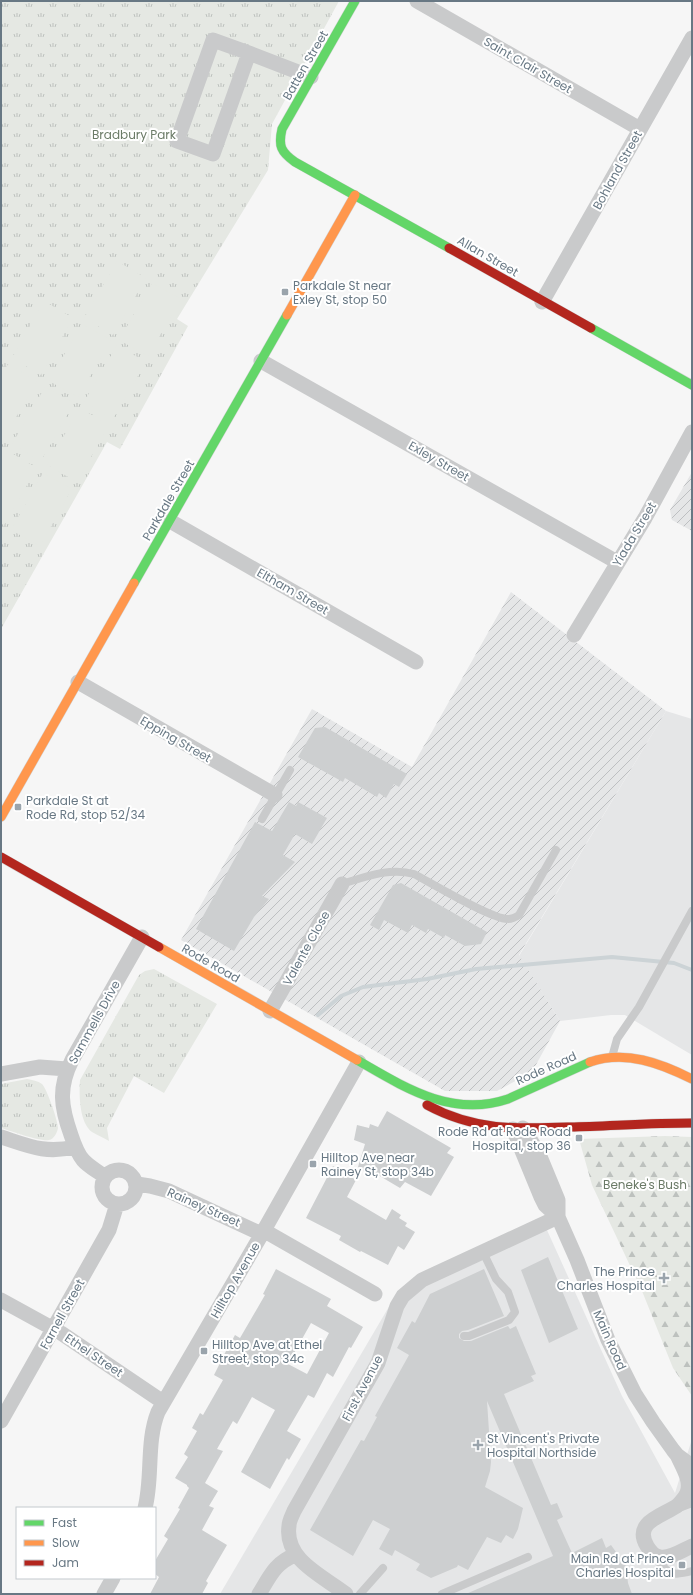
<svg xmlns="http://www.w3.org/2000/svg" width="693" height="1595" font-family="Poppins,sans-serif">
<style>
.built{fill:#e5e6e7}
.industrial{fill:url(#industrial-furrows)}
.grass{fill:url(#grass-tufts)}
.forest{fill:url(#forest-firs)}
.pitch{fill:#e5e8e3}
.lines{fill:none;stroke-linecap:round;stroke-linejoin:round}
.stream{stroke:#ccd3d6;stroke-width:4}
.building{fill:#cdcfd0;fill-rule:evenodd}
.fast-casing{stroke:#d2d3d4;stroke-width:10}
.slow-casing{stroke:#d2d3d4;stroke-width:10}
.jam-casing{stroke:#d2d3d4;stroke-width:10}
.lane{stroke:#c9cacb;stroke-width:8}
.street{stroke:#c9cacb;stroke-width:15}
.fast{stroke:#63d668;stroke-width:9}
.slow{stroke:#ff974d;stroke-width:9}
.jam{stroke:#b3261e;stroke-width:9}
.poi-dot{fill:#9aa4ac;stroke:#fff;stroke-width:1.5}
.labels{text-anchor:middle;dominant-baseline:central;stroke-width:4;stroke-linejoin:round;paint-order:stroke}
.street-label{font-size:12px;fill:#687884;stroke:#fff}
.park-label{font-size:12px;fill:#6b7b67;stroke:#fff}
.poi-label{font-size:12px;fill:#687884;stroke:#fff;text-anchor:start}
</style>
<defs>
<pattern id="industrial-furrows" width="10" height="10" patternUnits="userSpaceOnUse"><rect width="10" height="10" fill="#e5e6e7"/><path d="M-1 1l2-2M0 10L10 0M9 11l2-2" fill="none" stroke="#bdbfc1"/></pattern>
<pattern id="grass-tufts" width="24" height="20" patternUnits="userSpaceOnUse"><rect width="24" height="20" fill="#e5e8e3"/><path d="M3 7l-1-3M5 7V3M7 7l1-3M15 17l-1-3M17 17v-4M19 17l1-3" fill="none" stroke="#bdc1be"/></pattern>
<pattern id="forest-firs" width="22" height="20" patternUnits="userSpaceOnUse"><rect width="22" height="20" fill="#e5e8e3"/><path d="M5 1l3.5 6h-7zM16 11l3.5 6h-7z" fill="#bdc1be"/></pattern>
</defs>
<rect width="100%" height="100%" fill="#f6f6f6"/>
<path class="built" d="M666 711 692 719V1055L625 1015H611L560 1021 519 956Z
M542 1219 622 1396 675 1493 692 1439V1594H220L397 1293Z"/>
<path class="industrial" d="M692 472V531L672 520 670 510Z
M511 592 666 711 519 955 560 1021 532 1072 497 1091H445L181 940 312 709 412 767Z"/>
<path class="grass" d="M2 1H339L272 124 268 170 177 319 188 326 120 449 107 442 1 629Z
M154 969 217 1004 164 1093 134 1076 107 1128 109 1141C104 1138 97 1135 92 1132 79 1122 79 1094 80 1080L139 975 145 971Z
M27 1079C32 1080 38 1081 42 1084 47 1089 58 1121 58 1128 57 1133 54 1139 49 1140 41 1142 11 1131 1 1128V1084Z"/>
<path class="forest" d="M665 1136 692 1137V1396L673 1368 642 1291 592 1185 579 1139Z"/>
<path class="pitch" d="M117 261 146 278 113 335 84 318Z
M152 283 181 299 148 356 119 340Z
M44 301 73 318 41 375 12 358Z
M82 324 111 340 78 397 49 381Z
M117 345 146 362 113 419 84 402Z
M8 364 37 381 4 438 1 436V376Z
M45 387 74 403 41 461 12 444Z
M80 408 109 425 77 482 47 465Z
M8 451 37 468 4 525 1 523V463Z
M43 473 72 489 40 546 11 530Z"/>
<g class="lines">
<path class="stream" d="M318 1015 341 996 363 987 427 979 476 969 612 957 674 963 692 970"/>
</g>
<path class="building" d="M325 727 407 774 399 787 394 784 386 798 379 793 377 797 345 778 343 782 298 757 315 728Z
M289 802 296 806 298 802 327 818 312 844 295 834 283 855 295 862 262 896 269 899 254 917 234 951 196 929 255 822 272 831Z
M401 883 487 932 481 944 465 946 445 935 444 938 428 929 426 933 412 925 408 933 384 920 379 930 370 925 393 885Z
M387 1111 451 1148 447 1153 454 1157 431 1196 405 1182 400 1188 373 1172 369 1175 358 1167 365 1144 354 1140 357 1125 369 1128 370 1124 378 1127Z
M333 1166 356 1180 347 1197 386 1220 392 1209 401 1215 399 1218 407 1223 405 1226 415 1232 404 1250 398 1246 388 1265 361 1251 360 1252 339 1240 341 1236 306 1218Z
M548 1257 578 1329 549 1343 521 1270Z
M276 1269 331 1299 327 1306 363 1327 351 1348 349 1347 333 1377 327 1373 314 1398 308 1395 287 1431 301 1439 289 1460 287 1458 270 1489 241 1472 275 1410 252 1397 237 1424 233 1421 217 1449 223 1451 205 1483 218 1491 209 1506 214 1508 202 1530 227 1545 206 1581 208 1583 202 1594H150L159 1577 155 1574V1561L168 1539 164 1536 180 1509 178 1508 189 1488 187 1486V1485L175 1478 188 1457 184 1454 197 1431 192 1428 200 1413 203 1415 223 1380 214 1375 226 1351 235 1335 240 1338 265 1295 263 1294ZM311 1323 329 1333 307 1374 288 1364Z
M484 1269 504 1316 468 1330 462 1331 459 1334V1338L464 1341H471L508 1326 510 1329 516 1326 536 1374 531 1376 534 1381 504 1394 551 1505 557 1503 563 1517 557 1520 572 1553 602 1538 606 1548 611 1545 626 1566 628 1583 632 1594H466L553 1556 487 1401 491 1462 490 1471 485 1487 523 1508 518 1529 513 1539 506 1535 501 1543 487 1537 468 1570 458 1565 457 1567 431 1578 416 1570 420 1564 395 1550 392 1556 379 1549 390 1529 373 1520 353 1556 310 1530 361 1440 364 1441 377 1417 375 1416 409 1355 397 1348 412 1321 415 1323 430 1294Z"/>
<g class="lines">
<g class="fast-casing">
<path id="fast" d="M355 1 282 129C278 146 281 152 295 162L449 248
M591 328 692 385
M134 583 287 315
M357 1060C404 1087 451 1118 508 1099L590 1062"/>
</g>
<g class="slow-casing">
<path id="slow" d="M287 315 355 195
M1 817 134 583
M159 947 357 1060
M590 1062C626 1050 660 1063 692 1079"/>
</g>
<g class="jam-casing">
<path id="jam" d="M449 248 591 328
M1 857 159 947
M427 1105C475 1131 517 1129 570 1127 610 1126 651 1123 692 1123"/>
</g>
<path class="lane" d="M262 819 290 770
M342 884C365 877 390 867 414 874 431 883 493 920 508 919 513 919 516 917 519 915L556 850
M612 1057 617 1039 639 1007 692 911
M464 1336H469L509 1320 515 1312 508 1292 496 1279 483 1252
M679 1508 692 1503
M655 1557C668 1574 671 1577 692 1571
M360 1594 383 1568
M442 1594 528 1557"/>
<path class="street" d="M417 1 640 129
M213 40 249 53 213 154 177 141Z
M249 53 311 77
M542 302 692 38
M261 361 617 562
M170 521 416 662
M574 635 645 518 692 432
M78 682 275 795
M270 1011 342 884
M1 1074 40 1067 67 1069
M523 1128 539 1154 558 1200V1217
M513 1129 541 1197 545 1205 558 1217 577 1260 608 1340 635 1394 653 1422 673 1450 677 1455 692 1466
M1 1137C29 1146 45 1154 75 1147
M102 1187a17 17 0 1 1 34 0a17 17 0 1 1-34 0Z
M105 1177C98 1171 89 1167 83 1160 77 1153 74 1144 71 1135 61 1107 58 1088 72 1060L142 937
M137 1184 150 1186 169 1191 255 1231 270 1234 375 1294
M1 1300 61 1333 163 1402
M1 1421 109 1230 117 1204
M677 1455C682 1466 692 1481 687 1493 685 1498 681 1502 678 1505 666 1515 632 1521 647 1546 650 1551 654 1556 660 1557 670 1559 683 1550 692 1546
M145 1508C153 1477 146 1442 158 1412L263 1232 359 1062
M104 1594 113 1578
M259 1594C270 1576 275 1563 295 1555
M346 1594C323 1576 284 1560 289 1526 289 1521 292 1516 294 1511L378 1363 397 1306 403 1296 422 1280 558 1217"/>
<use href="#fast" class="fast"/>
<use href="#slow" class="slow"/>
<use href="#jam" class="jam"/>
</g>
<g class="poi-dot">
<rect x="281" y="288" width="8" height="8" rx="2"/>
<rect x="14" y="803" width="8" height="8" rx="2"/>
<rect x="575" y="1134" width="8" height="8" rx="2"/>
<rect x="309" y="1160" width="8" height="8" rx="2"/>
<path d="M662 1272h4v4h4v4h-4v4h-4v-4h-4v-4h4z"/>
<rect x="200" y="1347" width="8" height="8" rx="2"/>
<path d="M476 1439h4v4h4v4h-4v4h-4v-4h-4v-4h4z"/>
<rect x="678" y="1561" width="8" height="8" rx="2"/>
</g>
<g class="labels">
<g class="street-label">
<text transform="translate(305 65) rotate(-60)">Batten Street</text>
<text transform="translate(528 65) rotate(30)">Saint Clair Street</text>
<text transform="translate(617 170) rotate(-61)">Bohland Street</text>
<text transform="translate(488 256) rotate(30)">Allan Street</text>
<text transform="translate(439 461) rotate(30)">Exley Street</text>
<text transform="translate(168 500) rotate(-60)">Parkdale Street</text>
<text transform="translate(634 534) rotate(-59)">Yiada Street</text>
<text transform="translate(293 591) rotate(30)">Eltham Street</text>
<text transform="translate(176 739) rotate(30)">Epping Street</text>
<text transform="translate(306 948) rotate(-61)">Valente Close</text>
<text transform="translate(211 963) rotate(30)">Rode Road</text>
<text transform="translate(94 1022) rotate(-61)">Sammells Drive</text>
<text transform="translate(546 1068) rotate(-24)">Rode Road</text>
<text transform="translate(204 1207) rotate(24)">Rainey Street</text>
<text transform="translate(235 1280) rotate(-60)">Hilltop Avenue</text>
<text transform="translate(62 1314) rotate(-61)">Farnell Street</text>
<text transform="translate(610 1340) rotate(66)">Main Road</text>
<text transform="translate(94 1355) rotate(34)">Ethel Street</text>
<text transform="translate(362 1388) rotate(-62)">First Avenue</text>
</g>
<g class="park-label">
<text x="134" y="134">Bradbury Park</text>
<text x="645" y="1184">Beneke's Bush</text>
</g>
<g class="poi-label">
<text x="293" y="285">Parkdale St near<tspan x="293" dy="14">Exley St, stop 50</tspan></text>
<text x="26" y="800">Parkdale St at<tspan x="26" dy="14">Rode Rd, stop 52/34</tspan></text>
<text x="571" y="1131" text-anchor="end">Rode Rd at Rode Road<tspan x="571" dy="14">Hospital, stop 36</tspan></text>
<text x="321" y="1157">Hilltop Ave near<tspan x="321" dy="14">Rainey St, stop 34b</tspan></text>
<text x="655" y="1271" text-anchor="end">The Prince<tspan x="655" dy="14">Charles Hospital</tspan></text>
<text x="212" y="1344">Hilltop Ave at Ethel<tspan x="212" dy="14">Street, stop 34c</tspan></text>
<text x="487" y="1438">St Vincent's Private<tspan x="487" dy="14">Hospital Northside</tspan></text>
<text x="674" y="1558" text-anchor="end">Main Rd at Prince<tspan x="674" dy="14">Charles Hospital</tspan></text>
</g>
</g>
<rect width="693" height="1595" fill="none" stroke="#687884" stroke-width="4"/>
<rect x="16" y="1507" width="140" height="72" fill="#ffffff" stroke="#c3c9ce"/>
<rect x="24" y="1520" width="20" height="6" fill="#63d668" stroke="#c3c9ce"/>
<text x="52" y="1527" font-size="12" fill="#687884">Fast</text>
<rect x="24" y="1540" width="20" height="6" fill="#ff974d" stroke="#c3c9ce"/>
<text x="52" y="1547" font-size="12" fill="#687884">Slow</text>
<rect x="24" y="1560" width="20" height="6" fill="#b3261e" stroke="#c3c9ce"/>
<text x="52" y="1567" font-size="12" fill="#687884">Jam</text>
</svg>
